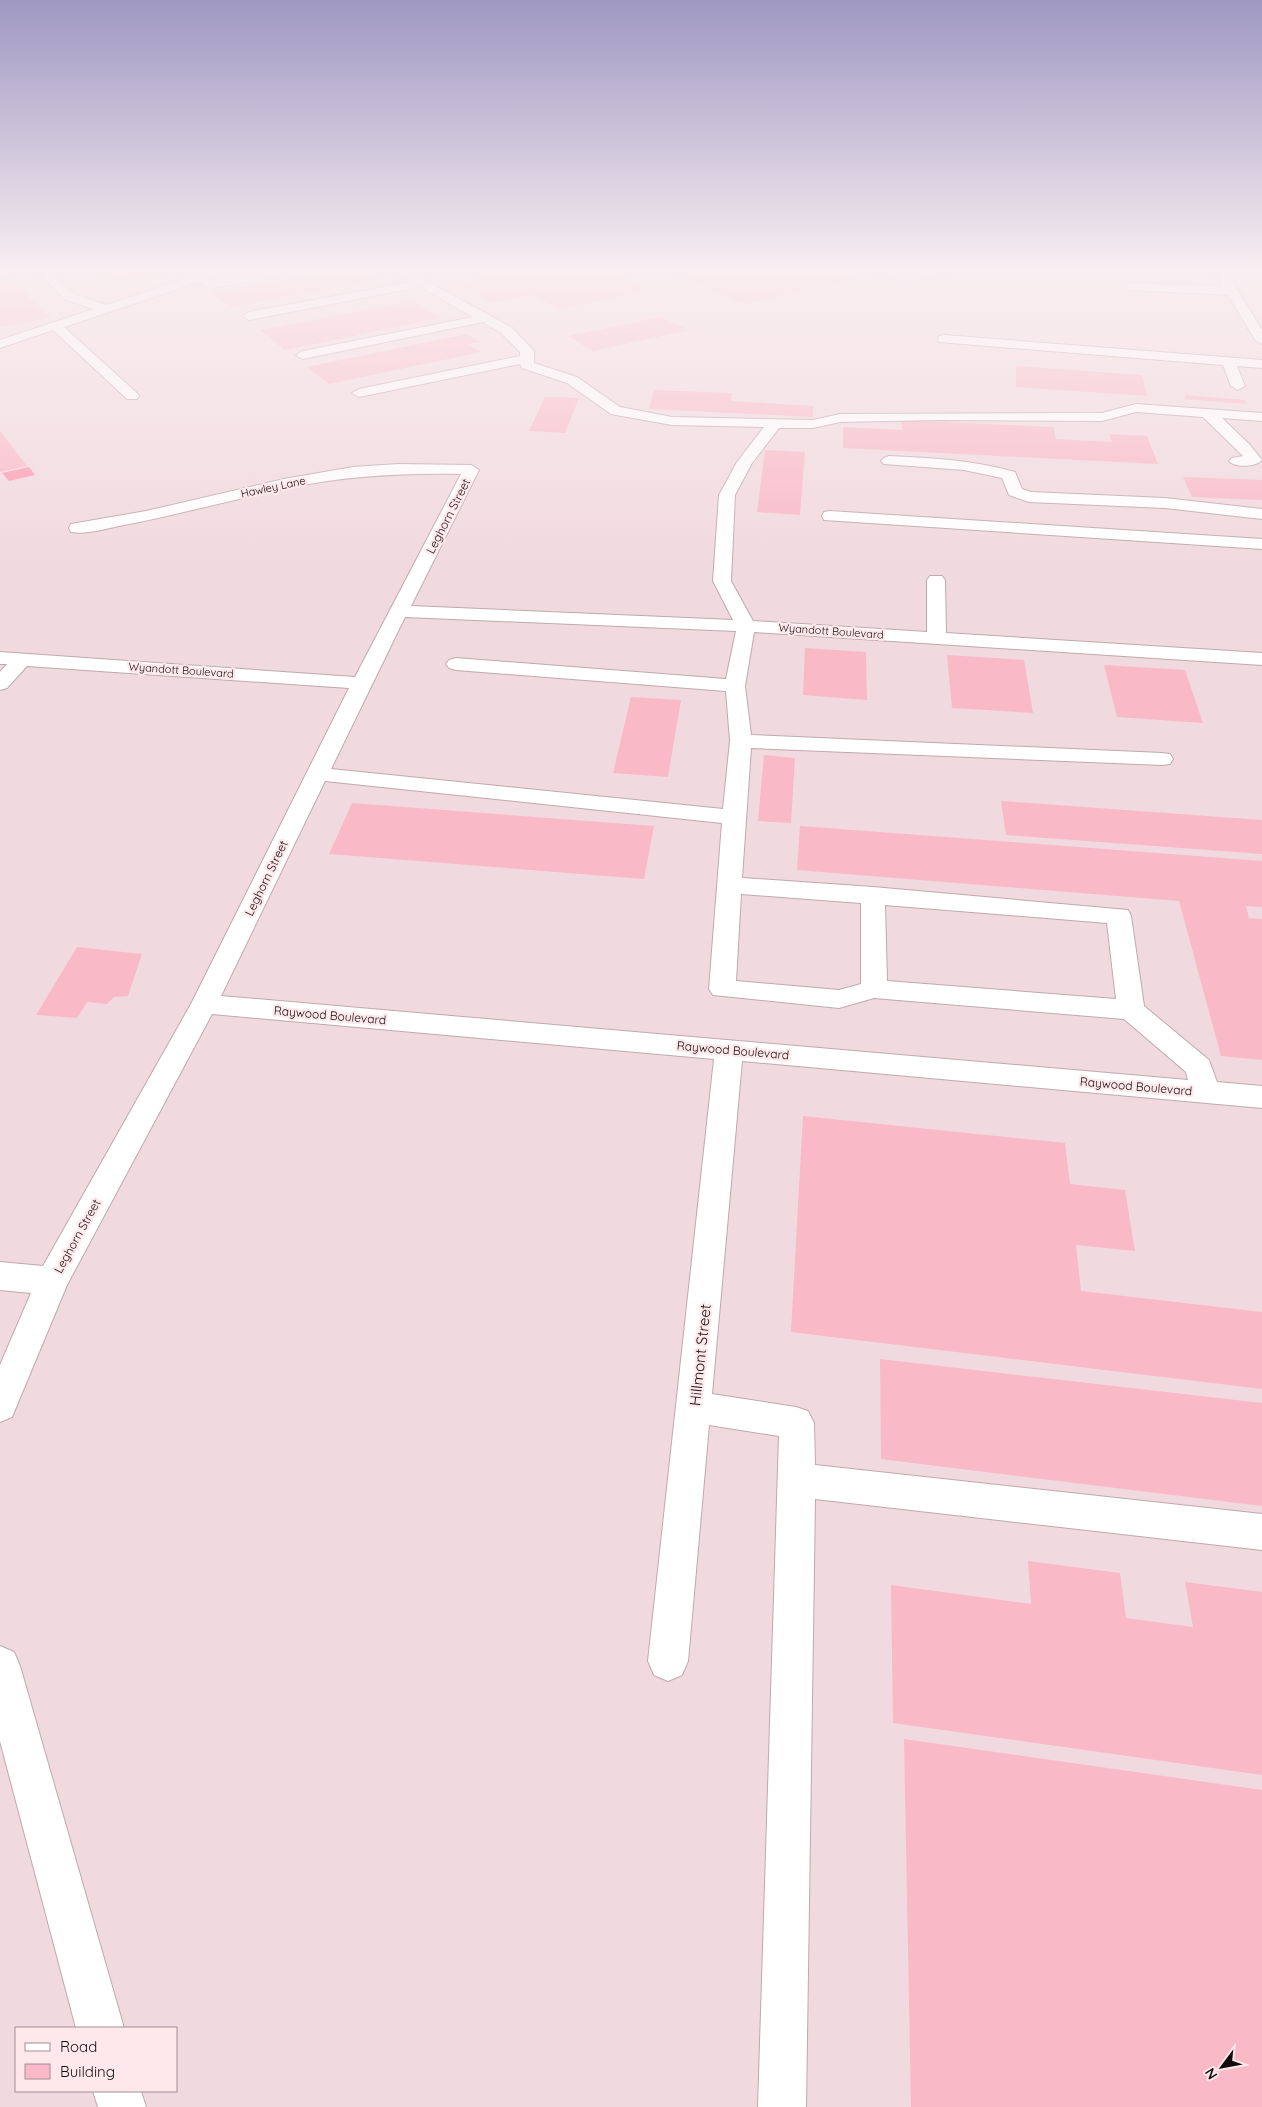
<svg xmlns="http://www.w3.org/2000/svg" width="1262" height="2107" font-family="Quicksand,sans-serif">
<style>
.green{fill:#fb99b0}
.building{fill:#f9b9c6}
.lines{fill:none;stroke-linecap:round;stroke-linejoin:round}
.minor-casing{stroke:#bfa9ad;stroke-width:2}
.major-casing{stroke:#bfa9ad;stroke-width:2}
.minor{fill:#fff;fill-rule:evenodd}
.major{fill:#fff;fill-rule:evenodd}
.labels{text-anchor:middle;dominant-baseline:central;stroke-width:4.5;stroke-linejoin:round;paint-order:stroke}
.far-street-label{font-size:11px;fill:#140d0e;stroke:#ffe8ec}
.street-label{font-size:12px;fill:#140d0e;stroke:#ffe8ec}
.near-street-label{font-size:15px;fill:#140d0e;stroke:#ffe8ec}
</style>
<rect width="100%" height="100%" fill="#f1dadf"/>
<path class="green" d="M29 467 35 475 9 481 2 473Z"/>
<path class="building" d="M94 268H179L183 270 113 283Z
M356 268 378 280 230 307 212 293Z
M463 268H603L649 290 560 309 534 295 493 303 457 284 483 279Z
M663 268H826L855 279 744 304Z
M0 269 51 318 0 327Z
M413 301 442 318 285 350 260 330Z
M660 317 690 330 593 351 568 336Z
M467 334 480 342 468 344 481 352 329 384 307 367Z
M1016 366 1142 375 1147 396 1016 387Z
M654 390 732 393 731 401 813 406V417L649 409Z
M1185 395 1245 400 1246 404 1185 399Z
M545 397 579 398 565 433 529 431Z
M901 420 1053 427 1056 439 1112 442 1109 434 1147 436 1158 464 843 448V427L902 430Z
M0 431 27 466 0 472Z
M765 450 805 452 800 515 757 512Z
M1183 477 1262 480V500L1192 497Z
M805 648 866 652 867 700 803 695Z
M947 655 1024 660 1033 713 952 708Z
M1104 665 1185 670 1203 723 1117 717Z
M631 697 681 700 668 777 613 773Z
M764 755 795 758 791 823 758 821Z
M1001 801 1262 820V854L1006 835Z
M352 803 654 826 644 879 329 854Z
M800 826 1262 861V907L1246 906 1249 918 1262 919V1060L1221 1056 1179 901 797 870Z
M77 947 142 954 128 996 114 997 107 1004 87 1002 77 1018 36 1015Z
M803 1116 1065 1143 1070 1184 1125 1190 1135 1251 1076 1245 1081 1291 1262 1312V1389L791 1332Z
M880 1359 1262 1403V1506L881 1459Z
M1028 1561 1120 1573 1126 1618 1193 1627 1185 1582 1262 1592V1775L893 1723 891 1585 1031 1604Z
M904 1739 1262 1790V2107H911Z"/>
<g class="lines">
<g class="minor-casing">
<path id="minor" d="M34 268H45L74 294 106 305 218 268H234L203 280 288 268H312L306 271 213 288 202 286V281L64 327 137 393 139 396 137 399H127L53 330 0 348V340L94 309 66 300Z
M389 268H403L511 327 534 351V363L577 377 620 407 672 417 813 420 840 414 1102 413 1136 404 1262 413V421L1222 418 1249 444 1262 460C1256 467 1235 468 1229 461L1232 458 1243 456 1203 417 1136 412 1102 421 938 420 840 422 813 428H779L752 463 735 495 731 581 753 621 927 632V580L930 576H942L945 580 946 633 1262 653V665L754 632 745 686 751 735 1162 753 1170 754 1173 759 1170 764 1162 765 751 748 742 878 873 887 1128 910 1131 916 1144 1006 1209 1060 1217 1082 1262 1086V1108L742 1061 712 1394 796 1407 808 1411 814 1423 815 1465 1262 1514V1550L815 1499 806 2107H758L779 1436 709 1425 688 1661 682 1675 668 1681 654 1675 648 1661 714 1059 212 1014 67 1285 12 1417 0 1422V1365L31 1293 0 1290V1262L43 1266 191 1004 349 688 27 666 7 688 0 690V672L7 664H0V652L355 677 461 474C400 473 343 476 283 489 230 500 177 515 124 525 108 528 87 535 71 532L69 528 71 524 146 511 284 479 353 467 398 464 471 465 479 470 411 606 733 620 713 581 719 495 737 462 764 427 672 425 616 415 611 414 567 383 522 368 520 364 359 397 352 393 359 389 520 356V352L501 333 483 322 303 359 296 355 303 351 473 317 420 287 249 320 243 316 249 312 411 282ZM405 617 736 631 726 679 456 658 449 660 446 664 449 668 456 670 726 691 730 741 723 809 331 769ZM325 781 722 823 709 989 713 995 839 1008 874 998 1124 1019 1186 1072 1188 1080 221 996ZM741 894 861 903V984L839 990 736 981ZM885 905 1107 923 1116 999 887 981Z
M870 268C885 266 896 273 908 273 927 273 944 266 963 268L957 271 907 281 872 270Z
M1131 283 1233 287 1239 291 1233 295 1127 290 1125 287Z
M944 335 1262 360V368L1237 366 1245 386 1238 390 1231 386 1223 365 939 342 938 339 939 336Z
M889 456C932 458 973 460 1015 472L1022 489 1031 492 1165 498 1262 509V519L1165 508 1029 502 1009 495 1002 478 964 470 884 464 881 461 884 458Z
M830 511 1262 539V549L824 520 822 516 824 512Z
M0 1646 14 1652 20 1666 124 2028H76L0 1741Z
M93 2091H141L146 2107H98Z"/>
</g>
<g class="major-casing">
<path id="major" d="M1212 268H1224L1262 330V344L1255 340Z"/>
</g>
<use href="#minor" class="minor"/>
<use href="#major" class="major"/>
</g>
<linearGradient id="sky" x2="0" y2="1"><stop stop-color="#9f98c2"/><stop offset="0.48" stop-color="#f9eef1"/><stop offset="1" stop-color="#f9eef1" stop-opacity="0"/></linearGradient>
<rect width="1262" height="563" fill="url(#sky)"/>
<g class="labels">
<g class="far-street-label">
<text transform="translate(273 487) rotate(-12)">Hawley Lane</text>
<text transform="translate(831 631) rotate(4)">Wyandott Boulevard</text>
<text transform="translate(181 670) rotate(4)">Wyandott Boulevard</text>
</g>
<g class="street-label">
<text transform="translate(448 516) rotate(-63)">Leghorn Street</text>
<text transform="translate(266 878) rotate(-64)">Leghorn Street</text>
<text transform="translate(330 1015) rotate(5)">Raywood Boulevard</text>
<text transform="translate(733 1050) rotate(5)">Raywood Boulevard</text>
<text transform="translate(1136 1086) rotate(5)">Raywood Boulevard</text>
<text transform="translate(77 1236) rotate(-61)">Leghorn Street</text>
</g>
<g class="near-street-label">
<text transform="translate(700 1355) rotate(-84)">Hillmont Street</text>
</g>
</g>
<rect x="15" y="2027" width="162" height="65" fill="#ffe8ec" stroke="#a19093"/>
<rect x="25" y="2043" width="25" height="8" fill="#ffffff" stroke="#a19093"/>
<text x="60" y="2052" font-size="15" fill="#140d0e">Road</text>
<rect x="25" y="2064" width="25" height="15" fill="#f9b9c6" stroke="#a19093"/>
<text x="60" y="2077" font-size="15" fill="#140d0e">Building</text>
<g transform="translate(1222 2067) rotate(238)" stroke="#ffe8ec" stroke-width="4" paint-order="stroke">
<path d="M0-4L9 19L0 12L-9 19Z" fill="#140d0e"/>
<text y="-8" font-size="14" font-weight="bold" text-anchor="middle" fill="#140d0e">N</text>
</g>
</svg>
